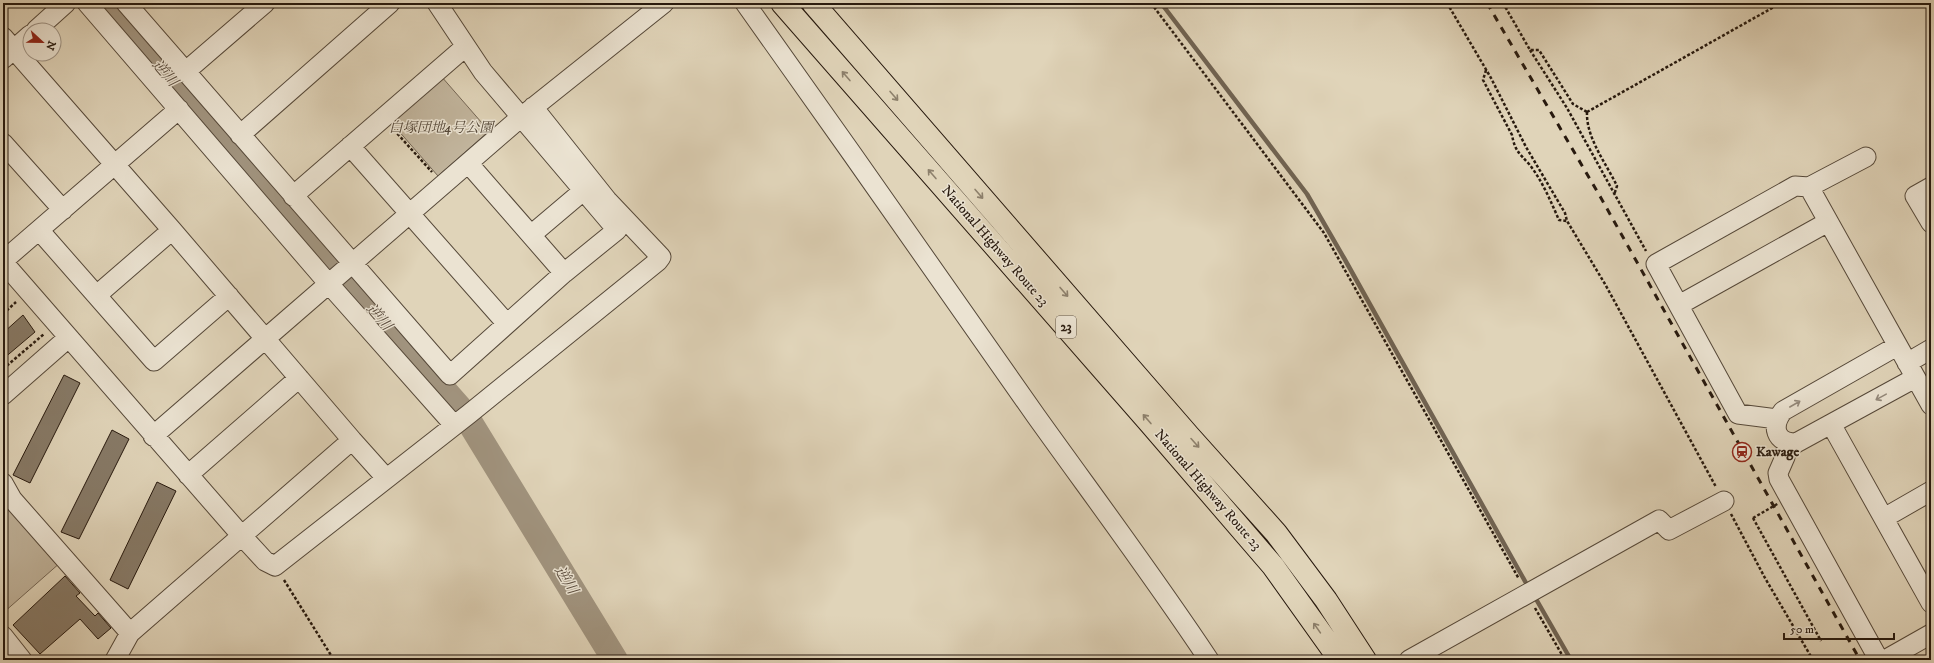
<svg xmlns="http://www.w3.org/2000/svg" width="1934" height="663" font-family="'IM FELL DW Pica','Noto Serif JP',serif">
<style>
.green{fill:#c1b49c;stroke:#746655}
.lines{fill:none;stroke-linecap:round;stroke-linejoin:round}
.stream{stroke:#706352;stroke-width:4.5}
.river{stroke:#a1947f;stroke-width:26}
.building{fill:#877a67;stroke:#27190e}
.minor-casing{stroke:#554839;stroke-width:21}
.highway-casing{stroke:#27190e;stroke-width:24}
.path{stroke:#27190e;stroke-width:2.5;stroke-dasharray:3 2;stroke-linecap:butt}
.minor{stroke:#ebe3d2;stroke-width:19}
.highway{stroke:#e0d4b9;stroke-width:22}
.rail{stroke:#27190e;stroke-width:3;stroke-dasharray:7 7;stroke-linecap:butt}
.path-bridge{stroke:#27190e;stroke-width:2.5;stroke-dasharray:3 2;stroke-linecap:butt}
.oneway{stroke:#8d806c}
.oneway2{stroke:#93887a}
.labels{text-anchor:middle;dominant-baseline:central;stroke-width:3;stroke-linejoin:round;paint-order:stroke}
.shield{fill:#ebe3d2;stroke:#625649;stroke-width:1}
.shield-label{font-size:13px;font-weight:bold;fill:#27190e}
.park-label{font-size:14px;font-style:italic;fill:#554839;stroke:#ebe3d2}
.street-label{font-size:14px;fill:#27190e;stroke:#ebe3d2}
.poi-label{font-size:14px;font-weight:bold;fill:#27190e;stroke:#ebe3d2;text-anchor:start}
.water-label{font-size:15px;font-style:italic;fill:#584a3b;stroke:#ebe3d2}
</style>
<rect width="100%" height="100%" fill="#e0d4b9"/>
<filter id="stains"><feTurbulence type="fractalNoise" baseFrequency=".005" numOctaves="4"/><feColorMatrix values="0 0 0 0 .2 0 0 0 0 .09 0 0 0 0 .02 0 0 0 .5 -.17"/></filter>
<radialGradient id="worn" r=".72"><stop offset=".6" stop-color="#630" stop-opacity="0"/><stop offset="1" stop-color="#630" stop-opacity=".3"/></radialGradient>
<path class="green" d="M441 76 489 131 438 176 390 121Z
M6 501 61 562 3 613V503Z"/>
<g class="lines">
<path class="stream" d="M1161 3 1307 194 1344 258 1526 583
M1536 599 1571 660"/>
<path class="river" d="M103 3 464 413 615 660"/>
</g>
<path class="building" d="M23 315 35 332 3 359V333Z
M64 375 80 383 30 483 13 475Z
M112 430 129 439 79 539 61 532Z
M157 482 176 491 128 589 110 580Z
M65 576 80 593 76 596 95 616 98 613 111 628 98 639 80 619 40 654 13 625Z"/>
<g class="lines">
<g class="minor-casing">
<path id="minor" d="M87 3 328 283 454 425
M126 3 450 375 564 273 617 230 483 72 437 3
M745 3C843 140 939 278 1036 416 1094 497 1154 577 1209 660
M36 30 66 3
M3 37 172 230 352 440 130 633 115 660
M3 59 30 35
M185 72 265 3
M240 135 390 3
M3 143 63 210
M350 146 507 324
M468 163 564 273
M1809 187 1866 157
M1931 187 1915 196 1931 223
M293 196 465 47
M39 230 154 361 229 296
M531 235 583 191
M3 261 179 109
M3 262 241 535 265 561 275 566 469 414 658 261 661 257 607 200 533 107
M97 295 172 230
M1679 305 1828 222
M1897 346 1783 411C1771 426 1775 443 1796 443L1915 378
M1907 363 1931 349
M3 395 68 338
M1777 419 1738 414 1656 264 1795 186 1809 187 1931 405
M1831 424 1931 603
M153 436 520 118 664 3
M352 440 386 478
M1787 443 1785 457 1778 473 1779 479 1879 660
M188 475 299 378
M3 483 12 499 130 633
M1884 518 1931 491
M3 636 22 660
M1409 660 1659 520 1669 530 1724 501
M1885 660 1931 634"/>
</g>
<g class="highway-casing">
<path id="highway" d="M782 3 1149 422 1273 566 1340 660
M813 3 1189 436 1276 533 1326 600 1365 660"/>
</g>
<path class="path" d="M1151 3 1324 233 1519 579
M1447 3 1491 78 1526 147 1565 213 1567 221 1605 284 1716 487
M1503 3 1530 50H1539L1573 104 1587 112
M1530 50 1567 108 1646 251
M1486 70 1483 80 1512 135C1515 151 1519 153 1529 164 1542 180 1551 202 1559 220L1567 221
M1587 112 1781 3
M1587 112C1586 138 1606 163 1617 186L1614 195
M394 130 432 172
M3 314 16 302
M3 369 44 334
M1731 514 1765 578 1813 660
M1753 518 1821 641
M284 580 334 660
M1535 608 1565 660"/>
<use href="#minor" class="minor"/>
<use href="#highway" class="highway"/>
<path class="rail" d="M1487 3 1601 198 1860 660"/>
<path class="path-bridge" d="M1753 518 1779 503"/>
</g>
<defs><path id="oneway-shaft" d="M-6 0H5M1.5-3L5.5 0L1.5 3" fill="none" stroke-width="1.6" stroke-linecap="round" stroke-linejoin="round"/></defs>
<g class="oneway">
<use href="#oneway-shaft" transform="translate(846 76) rotate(-131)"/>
<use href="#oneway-shaft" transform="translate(894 96) rotate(49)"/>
<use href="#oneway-shaft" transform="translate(932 174) rotate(-131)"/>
<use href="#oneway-shaft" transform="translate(979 194) rotate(49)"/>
<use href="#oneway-shaft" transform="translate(1064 292) rotate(49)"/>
<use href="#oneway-shaft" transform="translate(1147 419) rotate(-131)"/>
<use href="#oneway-shaft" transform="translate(1195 443) rotate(48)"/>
<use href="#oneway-shaft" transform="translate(1317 628) rotate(-125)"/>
</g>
<g class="oneway2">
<use href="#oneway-shaft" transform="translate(1881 397) rotate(151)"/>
<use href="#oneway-shaft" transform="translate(1795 404) rotate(-30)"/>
</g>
<defs>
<g id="station-ring" transform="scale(1)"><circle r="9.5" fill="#ebe3d2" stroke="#8f2418" stroke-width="1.5"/><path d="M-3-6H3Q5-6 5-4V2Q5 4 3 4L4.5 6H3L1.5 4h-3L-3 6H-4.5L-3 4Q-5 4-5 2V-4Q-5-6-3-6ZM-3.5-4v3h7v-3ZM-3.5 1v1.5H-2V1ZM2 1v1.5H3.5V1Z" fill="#8f2418"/></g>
</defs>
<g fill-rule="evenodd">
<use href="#station-ring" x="1742" y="452"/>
</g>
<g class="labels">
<rect class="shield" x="1056" y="316" width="20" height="22" rx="3"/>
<g class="shield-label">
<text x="1066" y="327">23</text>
</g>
<g class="park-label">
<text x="441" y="128">白塚団地4号公園</text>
</g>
<g class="street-label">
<text transform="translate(995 246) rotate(49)">National Highway Route 23</text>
<text transform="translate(1208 490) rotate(49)">National Highway Route 23</text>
</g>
<g class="poi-label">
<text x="1756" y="452">Kawage</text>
</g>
<g class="water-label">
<text transform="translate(165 73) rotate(49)">逆川</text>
<text transform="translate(379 317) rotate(49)">逆川</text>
<text transform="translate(566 580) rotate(59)">逆川</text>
</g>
</g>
<rect width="1934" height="663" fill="none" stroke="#e0d4b9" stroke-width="16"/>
<rect x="4" y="4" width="1926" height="655" fill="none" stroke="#27190e" stroke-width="2"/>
<rect x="8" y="8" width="1918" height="647" fill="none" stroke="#27190e"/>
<g transform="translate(42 42) rotate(112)"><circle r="19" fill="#ebe3d2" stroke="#9d9284"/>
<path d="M0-3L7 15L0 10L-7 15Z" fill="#8f2418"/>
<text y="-6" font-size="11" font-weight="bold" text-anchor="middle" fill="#27190e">N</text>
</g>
<path d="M1784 633v6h110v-6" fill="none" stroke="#27190e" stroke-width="2"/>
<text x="1790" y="633" font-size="12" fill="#27190e" stroke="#ebe3d2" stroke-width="3" paint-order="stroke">50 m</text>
<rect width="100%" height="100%" filter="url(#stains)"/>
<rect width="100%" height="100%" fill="url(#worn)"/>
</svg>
